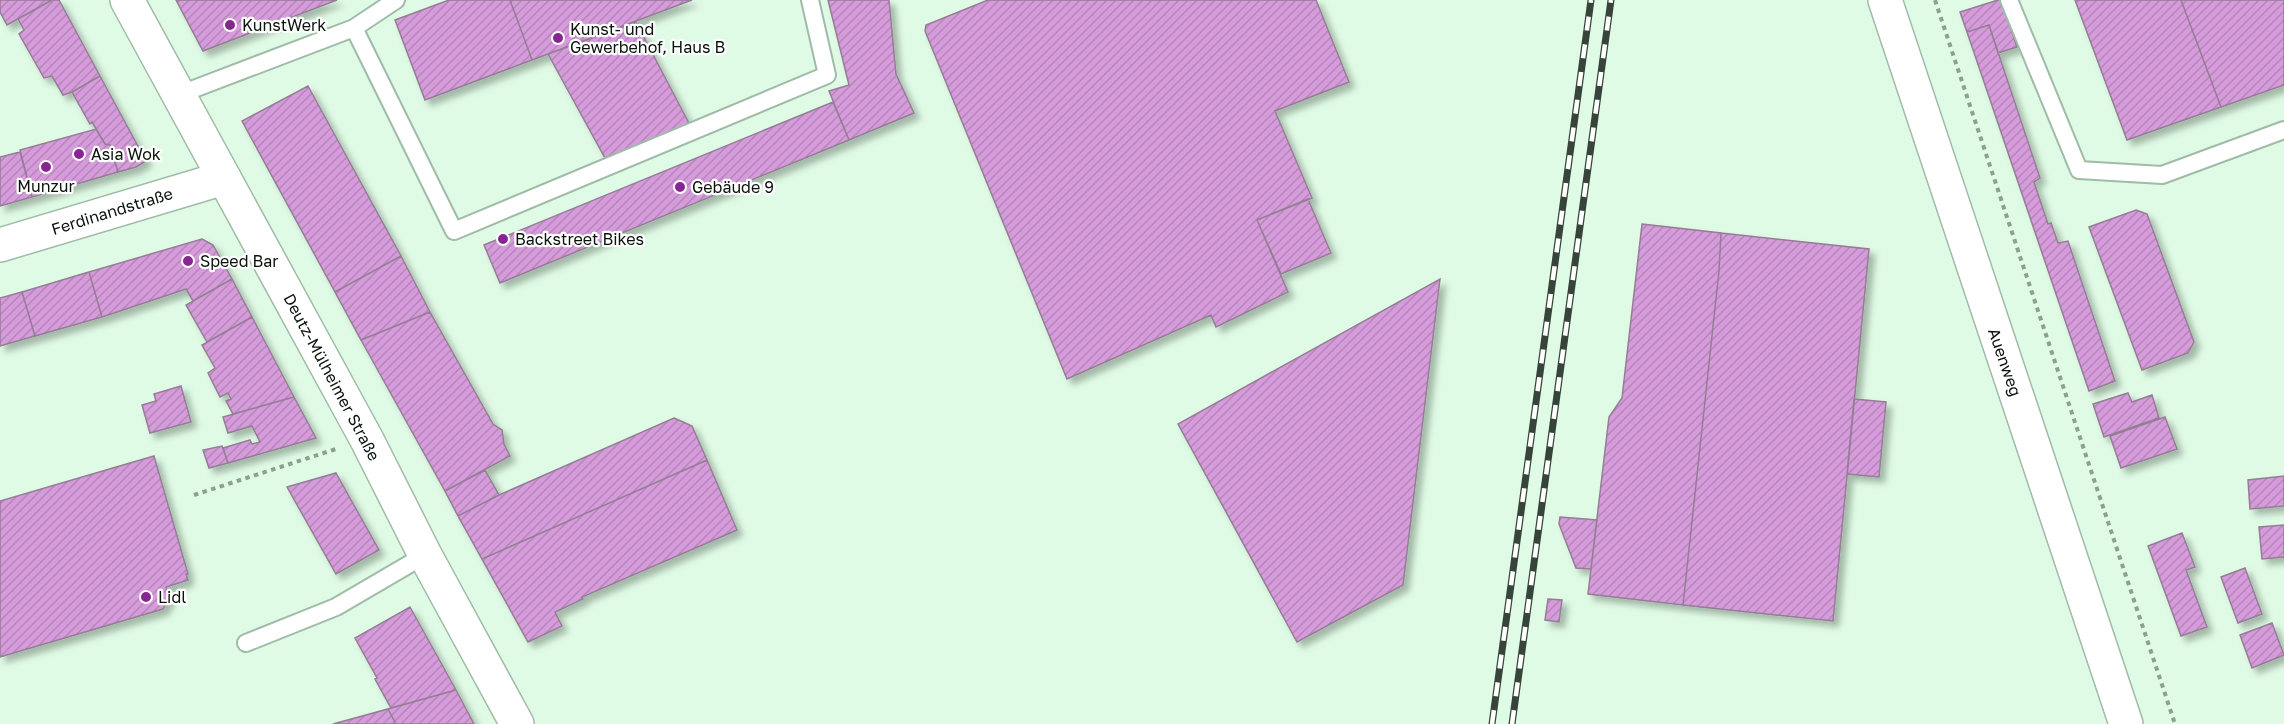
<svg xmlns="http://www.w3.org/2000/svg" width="2284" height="724" font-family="'Golos Text',sans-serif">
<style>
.building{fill:url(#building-hatch);stroke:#937e94;stroke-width:1.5;filter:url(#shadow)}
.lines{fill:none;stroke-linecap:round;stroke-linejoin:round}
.lane-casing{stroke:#a0bba7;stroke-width:20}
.street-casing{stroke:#a0bba7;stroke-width:36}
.secondary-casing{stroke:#a0bba7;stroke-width:36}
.path{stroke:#8ba090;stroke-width:4;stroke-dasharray:4.5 4.5;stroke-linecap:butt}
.lane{stroke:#fff;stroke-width:16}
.street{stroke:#fff;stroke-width:33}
.secondary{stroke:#fff;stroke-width:33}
.rail-casing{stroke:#37443a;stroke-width:7}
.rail{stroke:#fff;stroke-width:4.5;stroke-dasharray:14;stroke-linecap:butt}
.poi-dot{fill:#872690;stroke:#fff;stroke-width:2}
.labels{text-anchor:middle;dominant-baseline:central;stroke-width:4.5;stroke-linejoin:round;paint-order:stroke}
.poi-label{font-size:16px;fill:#09130c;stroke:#fff;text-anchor:start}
.street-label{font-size:16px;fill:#09130c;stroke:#fff}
</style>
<defs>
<pattern id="building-hatch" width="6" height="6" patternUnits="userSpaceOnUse" patternTransform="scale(1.5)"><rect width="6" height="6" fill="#d69bda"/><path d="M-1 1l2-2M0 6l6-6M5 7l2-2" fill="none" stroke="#b685ba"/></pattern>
<filter id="shadow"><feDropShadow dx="5.5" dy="5.5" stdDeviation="3" flood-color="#0004"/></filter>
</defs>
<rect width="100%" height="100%" fill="#dffbe5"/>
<path class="building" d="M0 0H52L7 25 0 12Z
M52 0H59L100 76 72 92 63 95 52 76 44 78 19 34 24 30 18 19Z
M176 0H337L203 51Z
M449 0H510L532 60 425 100 395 20Z
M510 0H692L532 60Z
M828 0H889L896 74 914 113 849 140 829 91 849 85Z
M988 0H1316L1349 82 1275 111 1312 198 1257 220 1288 292 1216 327 1211 315 1067 379 925 31 926 25Z
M1998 0H2001L2017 47 1998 53 1989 25 1967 32 1960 12Z
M2075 0H2181L2221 107 2127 140Z
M2181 0H2284V85L2221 107Z
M636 22 691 127 605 158 548 54Z
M1989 25 2040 178 2034 182 2048 224 2051 223 2058 243 2068 241 2115 381 2089 391 1967 32Z
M100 76 146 161 136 167 118 172 110 145 105 144 92 122 90 124 72 92Z
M308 86 401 256 335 292 242 121Z
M833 102 849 140 500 283 484 245Z
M96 129 105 144 110 145 118 172 32 197 20 150Z
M20 152 32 197 0 206V157Z
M1308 199 1331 253 1281 274 1257 220Z
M2136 210 2147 214 2194 342 2188 353 2142 370 2089 227Z
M1642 224 1721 233 1719 271 1683 605 1588 594 1609 417 1622 398Z
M1721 233 1869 249 1833 621 1683 605 1719 271Z
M202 239 213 245 232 279 193 301 186 289 102 317 89 272Z
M401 256 430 312 361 340 335 292Z
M89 272 102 317 35 336 22 292Z
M232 279 252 317 207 342 186 305Z
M1440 279 1403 585 1297 642 1178 424Z
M22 292 35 336 0 346V298Z
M430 312 493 424 502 430 504 444 510 456 445 491 361 340Z
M252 317 294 397 233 414 226 401 231 399 228 393 220 397 208 373 215 368 202 345Z
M181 386 191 422 150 433 142 405 156 401 154 394Z
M2128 393 2132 402 2152 395 2159 418 2104 437 2093 404Z
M294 397 316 438 228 463 223 448 250 440 252 444 260 442 252 426 228 433 223 417Z
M1854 399 1886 402 1879 477 1847 474Z
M2165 417 2177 449 2121 468 2110 436Z
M674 418 692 426 707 460 482 559 458 516 499 495Z
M222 446 228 463 209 468 203 450Z
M154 456 188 574H186L188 580 166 587 169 598 163 609 0 657V501Z
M707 460 737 530 582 597 583 599 555 612 562 626 528 642 482 559Z
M485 470 499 495 458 516 445 491Z
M336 473 379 550 336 574 287 487Z
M2284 476V506L2250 509 2248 480Z
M1560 517 1597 520 1591 569 1576 568 1559 524Z
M2284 525V557L2262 559 2259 527Z
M2182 533 2195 567 2186 570 2207 627 2181 636 2148 546Z
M2245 568 2262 614 2238 623 2221 577Z
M1548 599 1562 600 1559 622 1545 620Z
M410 607 456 690 391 708 375 679 377 678 355 638Z
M2272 623 2284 655 2252 668 2240 635Z
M456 690 474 724H396L388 709Z
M388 709 396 724H333Z"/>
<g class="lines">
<g class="lane-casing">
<path id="lane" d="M2009 0 2079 170 2162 175 2284 130
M354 28 454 231 827 75 810 0
M178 95 354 28 396 0
M246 643 336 607 425 555"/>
</g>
<g class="street-casing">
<path id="street" d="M0 245 224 178"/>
</g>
<g class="secondary-casing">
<path id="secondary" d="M127 0 367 440 425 555 517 724
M1885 0 2126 724"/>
</g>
<path class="path" d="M1935 0 2175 724
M194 495 336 449"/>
<use href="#lane" class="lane"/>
<use href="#street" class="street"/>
<use href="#secondary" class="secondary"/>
<g class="rail-casing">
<path id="rail" d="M1492 724 1591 0
M1512 724 1611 0"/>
</g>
<use href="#rail" class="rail"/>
</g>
<g class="poi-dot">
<circle cx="230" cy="25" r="6"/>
<circle cx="558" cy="38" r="6"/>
<circle cx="79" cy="154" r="6"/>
<circle cx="46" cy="167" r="6"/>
<circle cx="680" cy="187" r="6"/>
<circle cx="503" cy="239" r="6"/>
<circle cx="188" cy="261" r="6"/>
<circle cx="146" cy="597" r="6"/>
</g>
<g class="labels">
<g class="poi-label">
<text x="242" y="25">KunstWerk</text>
<text x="570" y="29">Kunst- und<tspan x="570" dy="18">Gewerbehof, Haus B</tspan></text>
<text x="91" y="154">Asia Wok</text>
<text x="46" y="186" text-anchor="middle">Munzur</text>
<text x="692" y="187">Gebäude 9</text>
<text x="515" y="239">Backstreet Bikes</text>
<text x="200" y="261">Speed Bar</text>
<text x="158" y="597">Lidl</text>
</g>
<g class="street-label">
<text transform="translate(112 211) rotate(-17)">Ferdinandstraße</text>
<text transform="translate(2005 362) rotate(71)">Auenweg</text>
<text transform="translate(332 377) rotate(62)">Deutz-Mülheimer Straße</text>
</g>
</g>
</svg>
